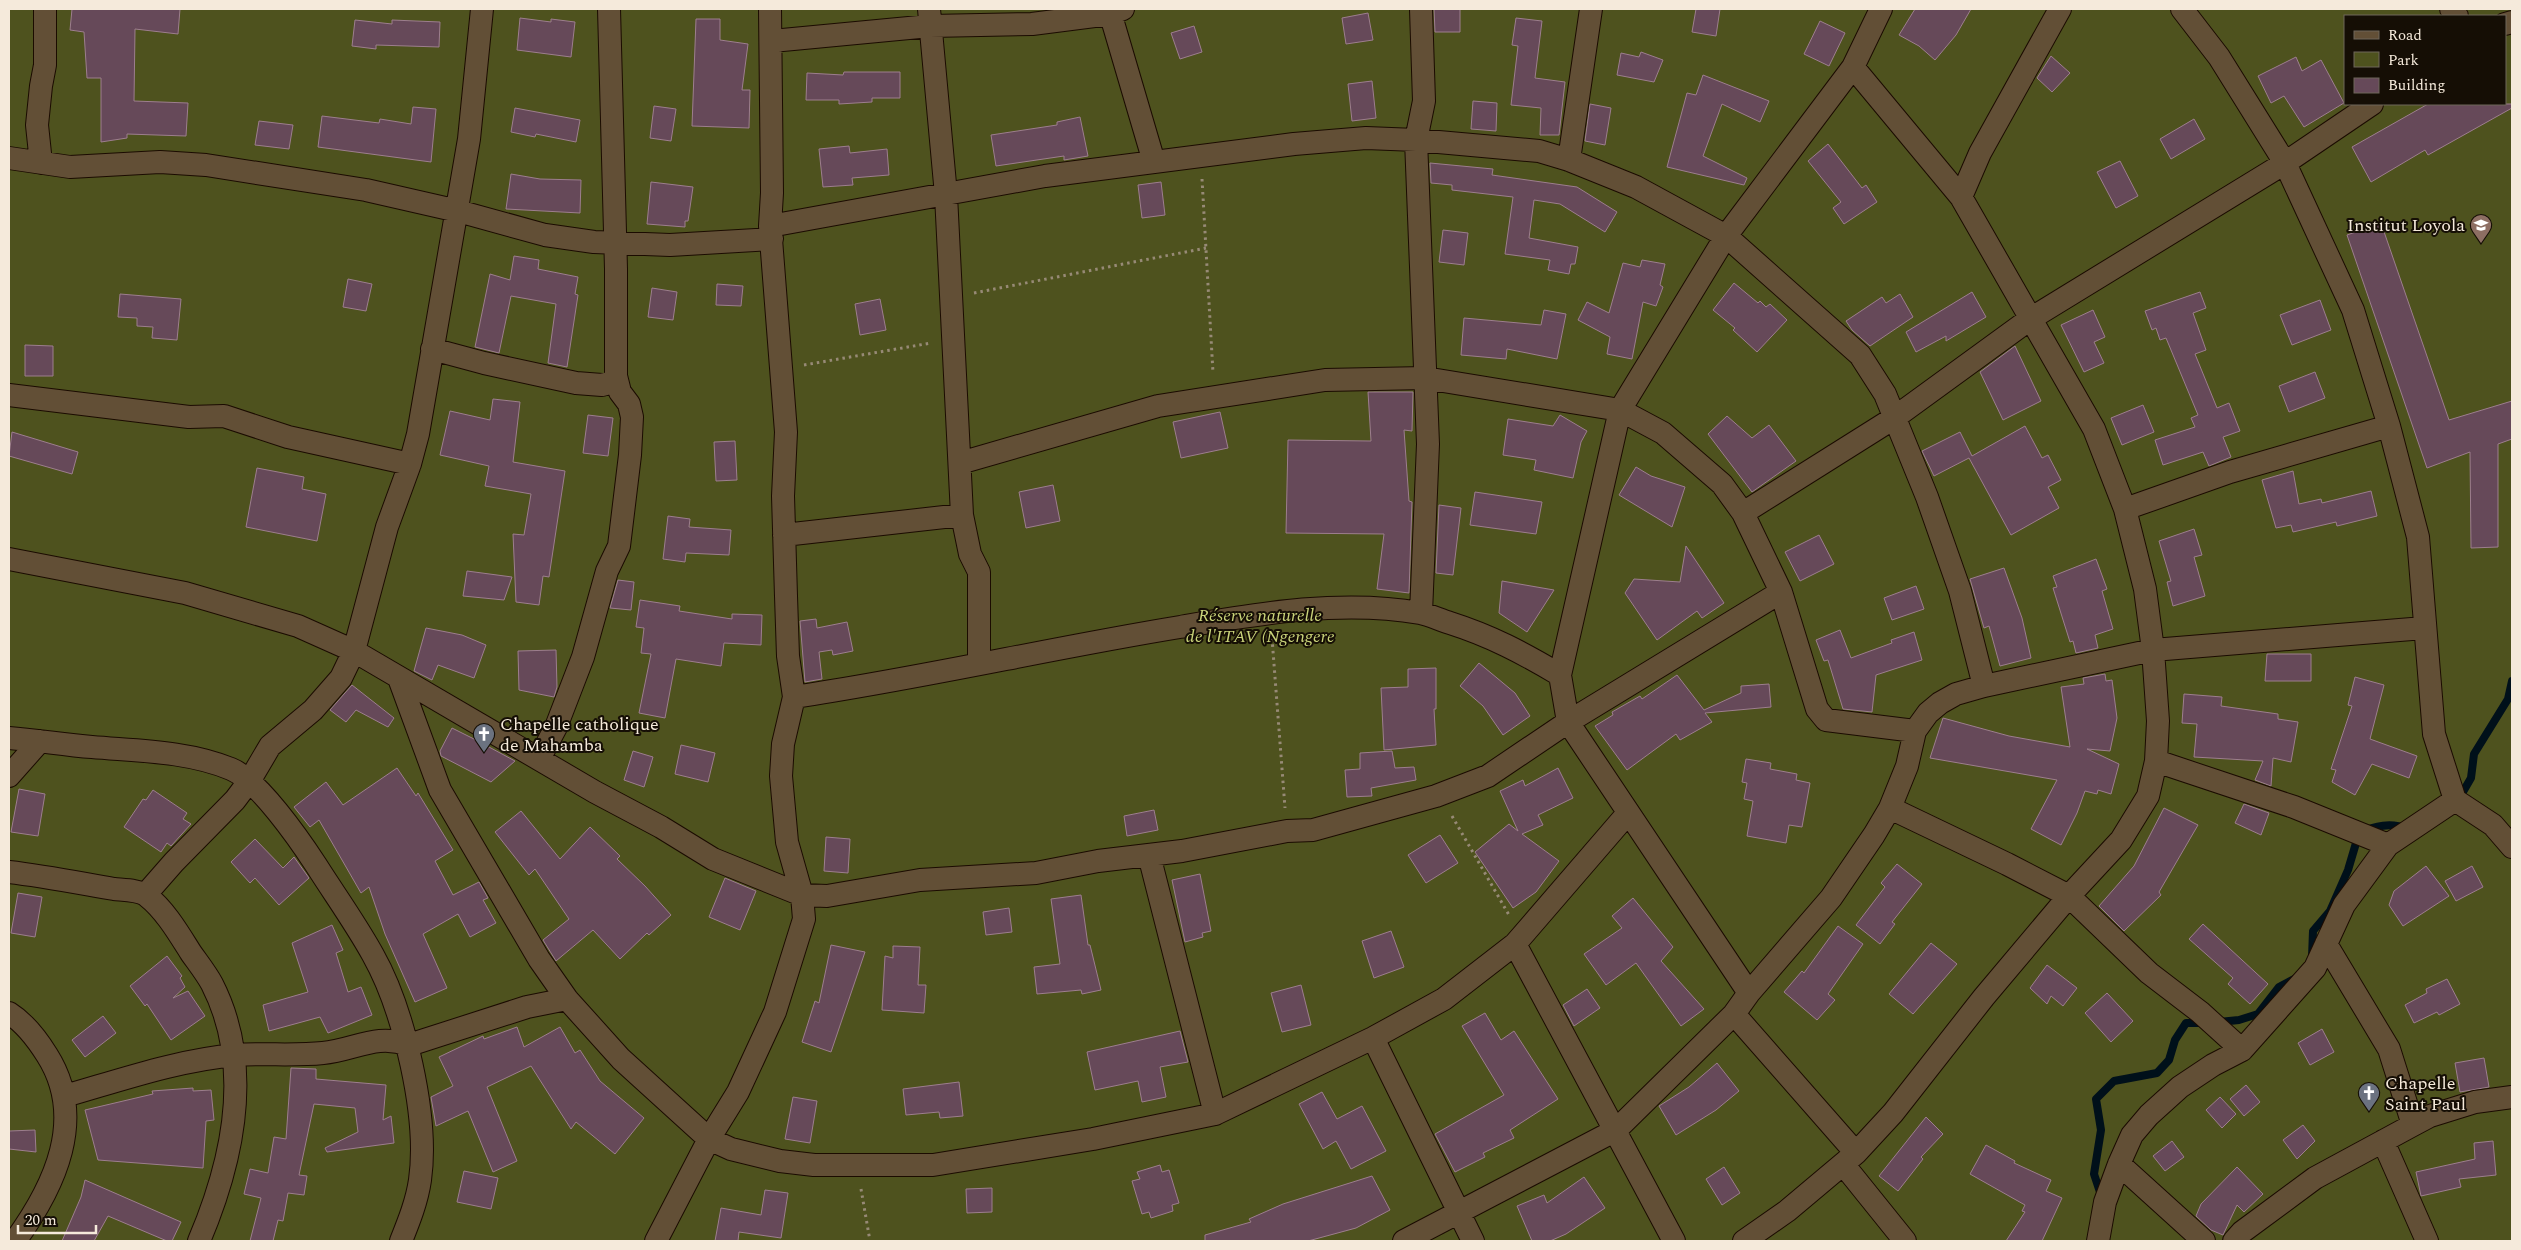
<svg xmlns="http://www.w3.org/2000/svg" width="2521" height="1250" font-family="Spectral,serif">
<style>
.green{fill:#4e521e;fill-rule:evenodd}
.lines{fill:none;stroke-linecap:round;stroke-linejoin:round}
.stream{stroke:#00101a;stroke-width:8}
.building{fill:#664959;stroke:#9d7e8e}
.minor-casing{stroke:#1b0b00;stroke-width:24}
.path{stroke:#978a76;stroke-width:3;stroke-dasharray:2.5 4;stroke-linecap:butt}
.minor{stroke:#624f36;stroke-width:22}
.labels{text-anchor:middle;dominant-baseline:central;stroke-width:4;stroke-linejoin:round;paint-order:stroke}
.poi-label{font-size:18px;fill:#f5eadb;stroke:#150e05;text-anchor:start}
.park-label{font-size:18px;font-style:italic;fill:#cad47a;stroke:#150e05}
</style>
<rect width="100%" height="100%" fill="#33230a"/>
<path class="green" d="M9 9H2512V1241H9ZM2345 16H2505V104H2345Z"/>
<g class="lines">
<path class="stream" d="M2460 797 2471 778 2474 754 2508 699 2512 681
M2312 958 2313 931 2330 911 2348 870 2359 833C2375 826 2391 822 2407 829
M2219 1022 2239 1020 2258 1014 2279 987 2296 978
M2101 1195 2094 1174 2101 1130 2096 1099 2114 1081 2157 1073 2169 1060 2175 1040 2186 1023H2205"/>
</g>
<path class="building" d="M72 9H180L178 34 135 29 134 101 188 103 186 136 127 134V138L101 142V78H87L84 32 70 30Z
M1434 9H1460V32H1435Z
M1696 9H1720L1716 36 1692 32Z
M1915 9H1971L1956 35 1935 60 1919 46 1899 35Z
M1368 13 1373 40 1346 44 1342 18Z
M520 18 551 22V19L575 22 571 57 517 50Z
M1516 18 1542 21 1535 78 1565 82 1559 135H1540L1541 108 1511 105 1518 46 1512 45Z
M696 19H720V40L748 44 742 90H750L749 128 692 126Z
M355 20 392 24V20L440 22 439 47 376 45V49L352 46Z
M1820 21 1845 33 1829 66 1804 54Z
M1194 26 1202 52 1180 59 1171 33Z
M1641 52 1663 60 1654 82 1617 75 1621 53 1639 57Z
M2051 56 2070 73 2052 92 2037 78Z
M2296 57 2302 71 2321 60 2344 103 2304 127 2284 96 2271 103 2258 76Z
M844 72H900V98H872V102L839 104V100H806L807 73 843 75Z
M1703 75 1769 101 1760 122 1722 104 1703 156 1747 178 1744 185 1667 167 1687 93 1696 95Z
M1372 81 1376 118 1352 121 1348 84Z
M1473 101 1497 103 1496 131 1471 129Z
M1590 104 1611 108 1605 145 1585 141Z
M2428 104H2512V108L2428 155 2425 150 2371 182 2352 147Z
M654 106 676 109 671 141 650 138Z
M413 107 436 109 431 162 318 147 322 116 379 123 380 119 411 124Z
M515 108 580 120 576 142 536 134 535 137 511 132Z
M1080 117 1088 156 1064 160V156L996 166 991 135 1057 125V122Z
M2194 119 2205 139 2171 159 2160 139Z
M259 121 293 125 289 149 255 145Z
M1828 144 1862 188 1866 185 1877 202 1844 224 1833 208 1841 202 1808 161Z
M849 146 850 153 887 149 889 175 852 178 853 185 823 187 819 149Z
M2120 161 2138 196 2116 208 2097 172Z
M1430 163 1493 169 1492 175 1577 187 1617 212 1605 232 1560 204 1534 200 1529 238 1578 247 1575 264H1571L1569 274 1548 270 1550 260 1505 254 1513 197 1452 190V185L1431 183Z
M511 174 540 179 581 180 580 213 506 209Z
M651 182 693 187 688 221H685V227L647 224Z
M1161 182 1165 215 1142 218 1138 185Z
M2381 223 2449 420 2512 401V439L2498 444V547L2471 548 2470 452 2427 468 2347 235Z
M1443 230 1468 233 1464 265 1439 262Z
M514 256 539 260 538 269 578 277 575 294 578 295 567 367 548 363 556 304 511 296 499 353 475 347 490 274 510 280Z
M1642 260 1665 264 1660 285 1663 287 1656 306 1643 302 1632 359 1607 354 1610 337 1578 320 1587 302 1609 313 1623 263 1640 267Z
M348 279 372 284 366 311 343 307Z
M1734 283 1758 303 1760 301 1766 307 1770 304 1787 320 1757 352 1733 330 1735 328 1713 310Z
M717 284 743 286 741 306 716 305Z
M652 288 677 292 673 320 648 317Z
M1972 292 1986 317 1946 341V336L1916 352 1906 332Z
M2200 292 2206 308 2193 313 2206 350 2195 354 2217 408 2229 403 2240 431 2223 437 2231 457 2209 466 2203 452 2163 465 2155 440 2195 427 2191 418 2198 415 2166 338 2160 340 2156 328 2152 330 2145 311Z
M120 294 181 299 177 340 152 338 153 327 137 326V318L118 317Z
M1900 294 1913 317 1870 346 1852 330 1846 321 1882 297 1886 303Z
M880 299 886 330 860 335 855 304Z
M2320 300 2331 330 2292 345 2280 315Z
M1544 310 1566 314 1557 359 1507 349 1506 359 1461 355 1464 318 1541 325Z
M2093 310 2105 337 2094 342 2104 363 2084 372 2061 325Z
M25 345 53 346V376H25Z
M2015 346 2041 401 2003 420 1980 372Z
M2315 372 2325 398 2289 412 2279 386Z
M1368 392H1413L1412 431 1404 430 1409 501 1412 502 1409 593 1377 589 1384 534 1286 533 1288 440 1371 441Z
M493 399 520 402 513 462 565 471 549 577 543 576 539 605 516 602 513 534 524 535 531 494 485 486 489 466 440 455 450 411 490 420Z
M2143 405 2154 432 2122 445 2111 418Z
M1220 412 1228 448 1181 458 1173 422Z
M588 415 613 418 608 456 583 453Z
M1560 415 1587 431 1581 442 1573 478 1534 470 1536 460 1503 455 1508 419 1553 426Z
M1727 416 1752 438 1769 425 1796 461 1752 492 1708 434Z
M2025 426 2042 458 2048 455 2061 480 2048 487 2059 508 2011 535 1969 458 1934 476 1922 451 1960 432 1972 456Z
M12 432 78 452 72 474 9 456Z
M735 441 737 480 716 481 714 442Z
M1636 467 1651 476 1685 487 1672 527 1619 495Z
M257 468 304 477 302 489 326 494 317 541 246 527Z
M2293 471 2299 504 2321 499 2322 503 2371 491 2377 516 2337 526 2336 522 2293 532 2291 525 2276 528 2262 480Z
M1053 485 1060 521 1026 528 1019 492Z
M1475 492 1542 502 1536 534 1470 525Z
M1439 505 1461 508 1453 575 1436 573Z
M668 516 690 519 689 527 731 530 729 555 686 553 685 562 663 559Z
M2194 529 2202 555 2194 557 2205 596 2173 606 2167 582 2171 581 2159 541Z
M1819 535 1834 564 1800 581 1785 552Z
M1686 546 1724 603 1702 618 1697 611 1657 640 1625 593 1634 579 1680 582Z
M2096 559 2107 589 2102 591 2113 629 2095 635 2098 648 2076 653 2073 641 2070 642 2053 588 2057 587 2053 576Z
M2004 568 2022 618 2031 658 2000 666 1989 626 1984 628 1970 579Z
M467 571 512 577 504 600 463 596Z
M618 580 634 582 631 610 610 608Z
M1502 581 1554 590 1527 632 1499 613Z
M1916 586 1924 609 1892 620 1884 598Z
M640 600 680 606 679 611 732 619V614L762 615 761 645 724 643 721 666 676 659 665 718 639 713 651 654 641 653 644 628 636 627Z
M816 619 817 628 847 622 853 651 833 655 832 650 819 652 822 679 805 682 800 621Z
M426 628 462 635 486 645 474 678 438 665 432 680 414 671Z
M1840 630 1851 658 1892 643 1891 640 1914 632 1922 660 1876 675 1872 712 1843 709 1828 660 1824 661 1816 640Z
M556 650 557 687 554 697 519 690 518 651Z
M2267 654H2311V681H2265Z
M1479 663 1515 693 1530 716 1503 735 1483 706 1460 686Z
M1436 668V709H1434L1436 745 1384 750 1381 688 1408 687V669Z
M2105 674 2106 681 2112 680 2117 718 2110 751 2087 749 2119 764 2111 794 2098 790 2097 794 2085 791 2077 813 2061 845 2031 829 2057 780 1930 758 1943 718 2009 736 2070 747 2061 687 2084 684 2083 678Z
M1677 675 1704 710 1741 693V686L1769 684 1771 707 1705 713 1712 722 1680 740 1676 734 1627 770 1595 726 1613 715 1612 712 1640 696 1642 699Z
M2355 677 2384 685 2370 739 2417 756 2409 778 2372 764 2355 795 2332 782 2336 770 2331 769 2352 706 2348 705Z
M352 685 394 718 388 727 356 710 346 722 330 710Z
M2184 694 2222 697 2221 706 2278 714V719L2298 722 2291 762 2273 758 2271 786 2255 780 2263 761 2194 757 2197 724 2182 723Z
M452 728 476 740 515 761 491 782 441 756 440 751Z
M681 745 715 753 708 782 675 774Z
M633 751 653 757 644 787 624 780Z
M1392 751 1395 768 1414 767 1416 780 1371 788 1372 796 1347 797 1345 770 1360 769V753Z
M1746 759 1771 763 1770 769 1797 774 1796 780 1810 783 1802 827 1789 825 1786 843 1747 836 1753 801 1744 799 1747 783 1742 782Z
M397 768 416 796 418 793 453 850 435 861 453 895 479 882 488 898 483 900 496 923 470 937 458 914 423 934 447 988 415 1002 385 934 369 887 361 893 319 820 310 827 294 807 326 782 343 805Z
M1558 768 1573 798 1538 815 1543 825 1522 834 1559 861 1536 892 1513 908 1475 852 1509 824 1518 831 1500 791 1523 780 1525 786Z
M19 789 45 794 38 836 11 832Z
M153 790 187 813 183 819 191 824 171 846 167 843 161 852 124 827 143 799 146 800Z
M2244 804 2269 813 2261 835 2235 823Z
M2164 808 2198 825 2159 892 2161 895 2124 931 2099 906 2134 866Z
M1154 810 1158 830 1127 836 1124 816Z
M521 811 560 859 590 827 620 856 617 859 645 886 671 915 649 935 647 933 620 959 593 930 556 961 543 940 569 919 535 869 529 875 495 832Z
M1440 835 1458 863 1426 883 1408 855Z
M826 837 850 839 848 873 824 871Z
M255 839 283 868 294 857 309 878 279 905 255 878 250 883 231 862Z
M1897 864 1922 884 1892 922 1895 924 1880 944 1856 925 1885 887 1881 883Z
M2426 866 2449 896 2403 926 2389 905 2394 891Z
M2472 866 2483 887 2456 901 2445 881Z
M1200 874 1211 931 1202 933 1203 937 1185 942 1172 880Z
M725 878 756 891 740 930 709 917Z
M18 893 42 897 35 937 11 933Z
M1081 895 1088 945H1090L1101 990 1082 994 1081 990 1037 994 1034 967 1060 964 1051 899Z
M1633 898 1673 947 1661 961 1704 1009 1681 1026 1636 963 1606 985 1584 954 1622 928 1612 916Z
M1009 908 1012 932 986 935 983 912Z
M2203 924 2268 984 2250 1004 2228 984 2233 978 2189 939Z
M332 925 343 950 336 953 348 992 361 987 372 1015 328 1033 320 1017 269 1031 263 1005 308 992 292 943Z
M1838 926 1863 944 1828 994 1835 1000 1817 1020 1784 992 1802 971 1804 973Z
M1391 931 1404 967 1374 978 1362 941Z
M1931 943 1957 964 1913 1014 1889 994Z
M831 945 865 952 831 1052 802 1042 815 1001 819 1003Z
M893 946 920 947 918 985H926L924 1013 882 1010 885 956 893 958Z
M167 956 182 976 180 978 185 987 173 998 188 991 205 1016 171 1040 147 1004 145 1006 130 986Z
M2047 965 2077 988 2063 1006 2051 996 2047 1004 2030 988Z
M2447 979 2460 1004 2439 1015 2437 1012 2414 1023 2405 1005 2427 993 2426 989Z
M1301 985 1311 1025 1282 1032 1271 993Z
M1587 989 1600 1008 1574 1026 1563 1005Z
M2107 993 2133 1021 2111 1042 2085 1013Z
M1485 1013 1501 1040 1514 1031 1558 1099 1510 1130 1514 1138 1483 1153 1485 1157 1455 1172 1435 1134 1504 1095 1462 1026Z
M103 1016 116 1033 85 1057 72 1040Z
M517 1027 524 1047 560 1027 575 1053 580 1050 600 1081 644 1118 615 1154 576 1122 571 1129 531 1066 487 1087 517 1161 493 1172 468 1111 436 1126 431 1097 453 1086 439 1057 483 1036 484 1039Z
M2322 1029 2334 1052 2310 1065 2298 1043Z
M1180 1031 1188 1062 1160 1067 1166 1097 1142 1102 1138 1081 1095 1090 1087 1052Z
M2484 1058 2489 1087 2460 1092 2455 1063Z
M1717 1063 1739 1091 1716 1110 1676 1135 1659 1106 1689 1087Z
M291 1068 316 1069V1079L386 1085 383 1120 391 1116 394 1143 327 1152 325 1148 358 1132 355 1108 314 1104 299 1175 307 1176 304 1195 288 1193 283 1221 278 1220 273 1241H250L261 1198 244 1194 250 1169 268 1173 274 1137 286 1139Z
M959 1082 963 1116 940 1118 939 1112 906 1115 903 1089Z
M2246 1085 2260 1102 2244 1116 2230 1099Z
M193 1088V1091L211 1090 214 1120 206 1121 203 1168 98 1160 85 1110 153 1094 152 1091Z
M1322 1092 1337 1119 1362 1106 1386 1151 1351 1169 1336 1141 1323 1149 1299 1104Z
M793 1097 817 1101 810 1143 785 1139Z
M2220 1097 2236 1114 2222 1128 2206 1110Z
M1926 1117 1943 1134 1921 1157 1923 1159 1898 1191 1879 1176Z
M2303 1125 2315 1141 2297 1159 2283 1140Z
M35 1130 36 1152 9 1149V1131Z
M2172 1141 2184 1157 2165 1171 2153 1156Z
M2493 1141 2496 1175 2459 1179 2461 1187 2421 1196 2416 1172 2475 1159 2474 1143Z
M1986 1145 2015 1161 2014 1163 2051 1180 2046 1191 2062 1198 2042 1241H2006L2025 1212 2022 1211 2025 1205 1970 1174Z
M1160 1165 1162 1172 1169 1170 1179 1203 1172 1205 1173 1211 1151 1218 1149 1212 1142 1214 1132 1181 1140 1179 1137 1172Z
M1724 1167 1740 1193 1722 1205 1706 1179Z
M2237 1167 2263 1194 2244 1212 2237 1205 2223 1235 2211 1230 2196 1216 2201 1204Z
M464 1171 498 1178 491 1209 457 1202Z
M1372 1176 1390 1210 1356 1228 1308 1241H1205V1235L1251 1222 1249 1219 1283 1204Z
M1584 1177 1605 1208 1566 1234 1550 1241H1532L1517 1206 1544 1195 1547 1203Z
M85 1180 181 1222 172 1241H167L108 1216 94 1241H62L81 1197Z
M992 1188V1212L967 1213 966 1189Z
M765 1190 788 1193 781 1238 739 1232 738 1241H715L721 1208 761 1215Z"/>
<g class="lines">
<g class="minor-casing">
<path id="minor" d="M929 9 946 195 962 515 970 554 979 572V664
M1109 9 1154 162
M2182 9 2219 57 2285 163 2353 310 2389 426 2418 537 2434 734 2455 800 2493 825 2512 847
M2451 9 2457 16
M2505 24 2512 22
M772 41 930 26 1032 24 1110 14 1123 9
M9 158 70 167 160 162 206 165 366 190 458 211 545 235 594 242 670 245 772 239
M1569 160 1591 9
M41 163 37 125 41 86 45 65V9
M1961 197 1980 153 2060 9
M770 226 1045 176 1294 144 1366 138 1416 140 1539 151 1569 160 1636 187 1726 236 1860 355 1885 394 1927 497 1960 591 1984 686
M432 349 484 363 576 383 602 385 617 381
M9 395 189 417 224 416 288 437 410 464
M960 463 1158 406 1325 380 1425 378 1620 410 1663 433 1722 484 1743 513 1781 592 1817 709 1826 720 1915 731
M2125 509 2230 472 2389 426
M1743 513 1894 418 2030 319 2285 163 2372 104
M784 535 962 515
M9 559 185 593 298 626 354 651 595 792 661 827 713 859 802 895 827 896 920 880 1036 873 1098 861 1182 851 1287 831 1313 830 1436 796 1488 776 1568 722 1781 592
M1421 613 1428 444 1416 140 1424 101 1421 9
M400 681 440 790 539 959 567 999 621 1059 709 1139 731 1149 780 1161 814 1165H933L1093 1139 1215 1114 1373 1038 1444 999 1515 944 1628 813
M794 697C923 678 1051 648 1180 627 1257 614 1341 599 1420 613 1430 615 1440 620 1450 623 1491 636 1523 653 1560 675
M9 738C37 740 64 745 92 747 138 751 188 751 231 769 258 780 299 839 316 865 335 895 356 924 373 955 404 1010 429 1117 420 1180 417 1201 409 1221 401 1241
M539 759 556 727 583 657 607 571 619 546 630 455 632 417 629 404 620 392 616 376V269L609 9
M2156 761 2294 807 2388 845
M9 776 40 741
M1890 808 2007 864 2069 896 2149 973 2200 1012 2242 1050
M1149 855 1215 1114
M9 872C44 876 79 883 114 889 123 890 140 890 147 896 165 910 179 934 191 953 198 963 206 973 212 984 254 1066 233 1161 199 1241
M146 894 174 862 235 800 250 780 270 746 313 710 341 678 354 651 387 527 410 464 418 434 469 139 482 9
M1515 944 1674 1241
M2326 944 2389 1049 2413 1125
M1749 993 1568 722 1560 675 1620 410 1726 236 1853 67 1881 9
M9 1013C25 1023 37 1039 47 1055 87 1118 55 1186 15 1241
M1734 1014 1856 1153
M1373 1038 1473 1241
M65 1096C121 1080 178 1060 236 1055 265 1053 294 1056 323 1053 355 1050 376 1033 409 1045L527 1007 567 999
M2383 1141 2427 1241
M1843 1164 1905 1241
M2119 1164 2204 1241
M656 1241 709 1139 738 1092 775 1012 804 919 802 895 787 842 781 776 783 744 794 697 788 656 786 596 783 496 786 432 770 226 772 193 770 9
M1404 1241 1616 1130 1734 1014 1749 993 1831 898 1874 835 1890 808 1907 766 1915 731 1928 713 1940 703 1956 694 1984 686 2153 650 2424 628
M1744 1241 1787 1211 1856 1153 1893 1113 1984 997 2069 896 2121 840 2148 796 2156 761 2158 721 2153 650 2145 589 2125 509 2094 429 1961 197 1853 67
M2098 1241 2105 1202 2119 1164 2132 1135 2149 1115 2180 1087 2213 1065 2242 1050 2315 968 2344 905 2388 845 2455 800
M2234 1241 2242 1232 2315 1178 2413 1125 2430 1116 2475 1102 2512 1097"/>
</g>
<path class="path" d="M1202 179 1213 373
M974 293 1206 248
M804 365 931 343
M1272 638 1285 808
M1452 816 1509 915
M861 1189 870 1241"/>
<use href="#minor" class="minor"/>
</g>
<defs>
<g id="school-pin" transform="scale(1.125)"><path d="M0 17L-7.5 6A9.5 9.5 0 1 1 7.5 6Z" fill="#8d6e63" stroke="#150e05"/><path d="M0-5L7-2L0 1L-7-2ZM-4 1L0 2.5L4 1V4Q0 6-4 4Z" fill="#fff"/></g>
<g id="church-pin" transform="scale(1.125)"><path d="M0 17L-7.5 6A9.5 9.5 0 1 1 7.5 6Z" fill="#6b7280" stroke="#150e05"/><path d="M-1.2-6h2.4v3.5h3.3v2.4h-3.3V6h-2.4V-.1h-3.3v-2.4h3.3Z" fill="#fff"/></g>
</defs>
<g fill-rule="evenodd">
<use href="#school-pin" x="2481" y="225"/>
<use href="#church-pin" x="484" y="734"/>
<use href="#church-pin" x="2369" y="1093"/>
</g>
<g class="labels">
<g class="poi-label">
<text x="2465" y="225" text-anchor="end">Institut Loyola</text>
<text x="500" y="724">Chapelle catholique<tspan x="500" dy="21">de Mahamba</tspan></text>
<text x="2385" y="1083">Chapelle<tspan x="2385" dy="21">Saint Paul</tspan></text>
</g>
<g class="park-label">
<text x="1260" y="615">Réserve naturelle<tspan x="1260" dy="21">de l'ITAV (Ngengere</tspan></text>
</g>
</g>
<rect width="2521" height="1250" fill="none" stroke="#f5eadb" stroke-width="20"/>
<rect x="2344" y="15" width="162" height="90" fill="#150e05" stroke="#6f665b"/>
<rect x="2354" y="31" width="25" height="8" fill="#624f36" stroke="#6f665b"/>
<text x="2388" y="40" font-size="15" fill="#f5eadb">Road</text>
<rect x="2354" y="52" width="25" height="15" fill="#4e521e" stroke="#6f665b"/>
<text x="2388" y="65" font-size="15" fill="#f5eadb">Park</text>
<rect x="2354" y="78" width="25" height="15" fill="#664959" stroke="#6f665b"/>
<text x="2388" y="90" font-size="15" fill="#f5eadb">Building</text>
<path d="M18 1225v8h78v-8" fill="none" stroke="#f5eadb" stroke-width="2.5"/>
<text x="25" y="1225" font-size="15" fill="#f5eadb" stroke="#150e05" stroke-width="4" paint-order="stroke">20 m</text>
</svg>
